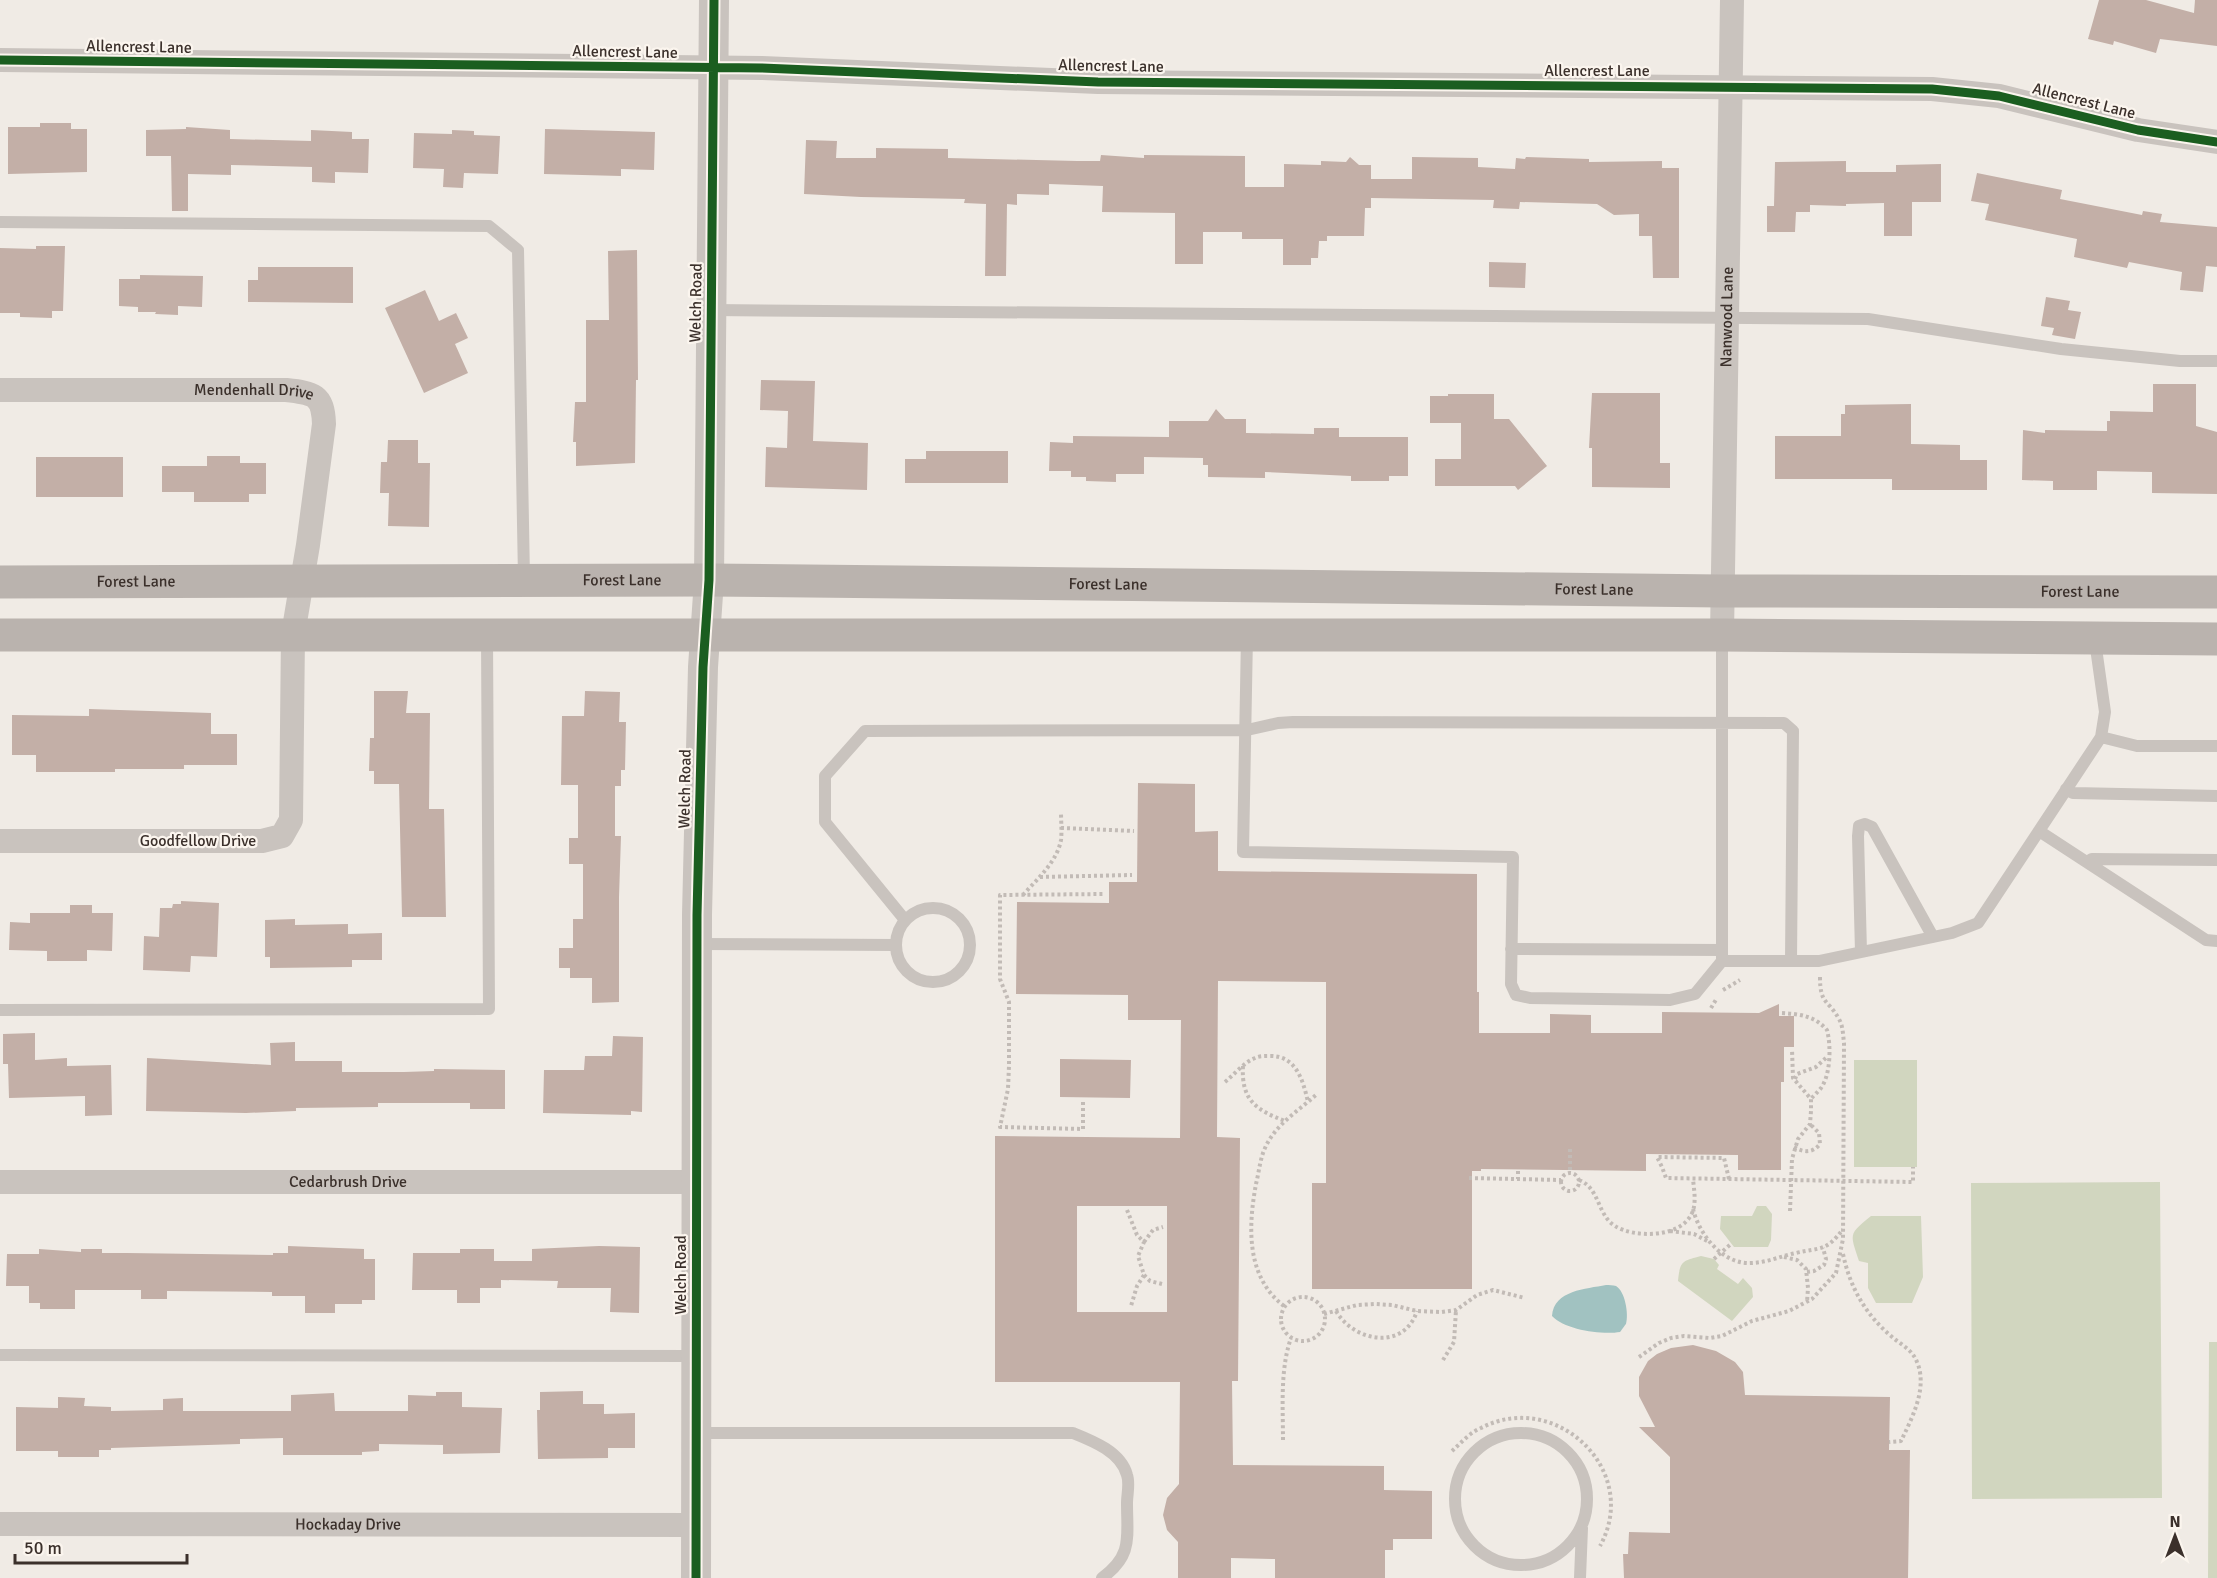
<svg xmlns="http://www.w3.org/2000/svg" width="2217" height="1578" font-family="Signika,sans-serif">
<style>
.green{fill:#d1d6bf}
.water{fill:#a1c2c1}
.building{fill:#c3afa7;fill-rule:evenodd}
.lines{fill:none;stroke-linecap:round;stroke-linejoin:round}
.path{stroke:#c2bbb6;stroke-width:4;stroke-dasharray:3 3;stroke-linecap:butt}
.service{stroke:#c9c3be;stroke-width:12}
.minor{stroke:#c9c3be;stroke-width:24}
.tertiary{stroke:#c9c3be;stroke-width:30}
.secondary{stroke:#bab3ae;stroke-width:33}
.cycleway-casing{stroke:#fbf5ee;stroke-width:13}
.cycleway{stroke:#1b5e20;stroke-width:9}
.labels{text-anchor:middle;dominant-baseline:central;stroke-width:4.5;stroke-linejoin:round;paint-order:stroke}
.street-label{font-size:16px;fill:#3b302b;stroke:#fbf5ee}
</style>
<rect width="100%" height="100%" fill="#f0ebe5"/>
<path class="green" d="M1854 1060H1917V1167H1854Z
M2160 1182 2162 1498 1972 1499 1971 1183Z
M1757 1206H1766L1772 1214 1771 1240 1768 1247H1734L1720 1229 1721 1216H1752Z
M1871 1216H1921L1923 1277 1912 1303H1876L1868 1288V1263L1859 1261C1850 1233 1848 1235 1871 1216Z
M1701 1256 1714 1259 1719 1265 1717 1269 1738 1284 1743 1278 1752 1288 1753 1297 1732 1321 1678 1281C1680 1261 1682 1261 1701 1256Z
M2209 1342H2217V1578H2208Z"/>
<path class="water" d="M1606 1285C1609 1285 1613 1285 1616 1286 1625 1291 1629 1314 1626 1324 1625 1325 1621 1331 1620 1332 1602 1335 1565 1330 1552 1316 1554 1290 1586 1289 1606 1285Z"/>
<path class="building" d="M2099 0H2146L2194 13 2195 0H2217V46L2160 39 2156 53 2114 41 2113 45 2088 39Z
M40 123H71V129H87V172L8 174V127H40Z
M186 127 230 130V139L311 141V130L352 132V139H369L368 173 335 172V183L312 182V167L231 165V175L188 174V211H172L171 156H146V130L186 129Z
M545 129 655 132 654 170 621 169V176L544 174Z
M452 130 474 131V135L500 136 498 174 464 173 463 188 443 187 444 169 413 168 414 133 452 134Z
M806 140 837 141 836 158H876V148L948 149V158L1077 161H1100L1101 155 1144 158V155L1245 156V187H1284V164L1321 165V161L1346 162 1350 157 1359 165H1371V179H1412V157L1478 158V167L1515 169 1516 158 1525 159 1526 157 1589 159V162L1662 161V168H1679V278H1653L1652 236H1639V214L1614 215 1597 204 1520 202 1519 209 1493 208 1494 200 1371 198V208H1365L1364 236H1327V241H1319L1318 258H1311V265H1283V239H1242V232H1203V264H1175V213L1102 212 1103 186 1049 184V195L1017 194V205L1007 204 1006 276H985L986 204 964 203 965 199 861 197 804 194Z
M1846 161V172H1896V165L1941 164V202H1912V236H1884V203L1846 204V206L1810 205V212H1796L1795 232H1767V206H1774L1775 162Z
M1977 173 2062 190 2060 199 2142 215 2143 211 2162 214 2160 222 2217 227V267L2206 266 2203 292 2180 290 2182 272 2129 262 2127 268 2074 257 2077 239 1985 220 1989 204 1971 201Z
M36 246H65L63 311H52V318L20 317V313H0V248L36 249Z
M637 250 638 380H636L635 463 576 466V442H573L575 402H586V320H609L608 251Z
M1489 262 1526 263 1525 288 1489 287Z
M258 267H353V303L248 302V280H258Z
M140 275 203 276 202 307 178 306V315L155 314 156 312H138V307L119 306V279H140Z
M425 290 439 321 456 313 468 338 455 344 468 373 424 393 385 308Z
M2046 297 2070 301 2068 310 2081 312 2075 339 2052 335 2054 328 2041 326Z
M761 380 815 381 813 441 868 443 867 490 765 487 766 447 787 448 788 411 760 410Z
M2153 384H2196V426L2217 432V494L2152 493V472L2097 471V490H2053V481L2022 480 2023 430 2045 433V430L2107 431V421H2110V411L2153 412Z
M1592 393H1660V463H1670V488L1592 487V448H1589Z
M1448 394H1494V419H1509L1547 466 1518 490 1515 486H1435V459H1461V423H1430V396H1448Z
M1911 404V444L1960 445V460H1987V490H1892V479H1775V436H1841V414H1845V405Z
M1216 409 1225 419H1246V433L1314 434V428H1339V437H1408V476H1389V481H1351V476L1265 472V478L1208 477V465H1203V458L1144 457V474H1116V482L1086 481V477H1071V471H1049L1050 442 1073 443V436L1169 437V421H1208Z
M388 440H418V463H430L429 527 388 526 389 493H380L381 462H387Z
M926 451H1008V483H905V459H926Z
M207 456H240V463H266V494H249V502H194V492H162V466H207Z
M36 457H123V497H36Z
M374 691H408L406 713H430L429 809H444L446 917H402L399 784H374V771H369L370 738H374Z
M585 691 620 692 619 722H626L625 770H621V786H615V836H621L619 897V1002L592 1003V978H570V968H559V948H573V919H583V864H569V838H578V785H561L562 716H584Z
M89 709 211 713V734H237V765H184V769H115V772H36V755H12V715L89 716Z
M1138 783 1195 784V832L1218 831V871L1477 874V992H1479V1033H1550V1014L1591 1015V1033H1662V1012L1759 1013 1779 1004V1016H1794V1047H1784V1082H1781V1170H1738V1155L1646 1154V1171L1481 1169V1171H1472V1289H1312V1183H1326V982L1218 981 1217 1137 1240 1138 1238 1381H1232L1233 1465 1384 1466V1490L1432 1491V1539H1393V1550H1385V1578H1275V1559L1231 1558V1578H1178V1542L1167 1530 1163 1515 1167 1498 1179 1484 1180 1382H995V1136L1180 1138 1181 1020H1128V995L1016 994 1017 902 1109 903V882H1137ZM1077 1206H1167V1312H1077Z
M181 901 219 903 217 957 191 956 190 972 143 970 144 936 159 937 160 908H172L173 904H181Z
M70 905H92V913H113L112 951 87 950V961H47V951L9 950 10 922 30 923V913H70Z
M295 919V925L348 924V934L382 933V960H352V967L270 968V957H265V920Z
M35 1033V1060L67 1058V1066L111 1065 112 1115 85 1116V1096L9 1098 8 1064H3V1034Z
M613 1036 643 1037 642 1112 631 1111V1115L543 1113 544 1070H584L585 1056H612Z
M295 1042V1061H342V1072H404L434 1071V1069L505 1070V1109H470V1103H378V1107L296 1108V1111L246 1113 146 1111 147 1058 271 1065 270 1043Z
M1060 1059 1131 1060 1130 1098 1060 1097Z
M288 1246 364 1249V1259H375V1300H362V1304H335V1313H305V1296H272V1292L167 1291V1299H141V1290H75V1309H40V1303H29V1286H6L7 1254H39V1249L81 1252V1249H102V1253H127L273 1255V1253H288Z
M599 1246 640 1247 639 1313 610 1312 611 1288H557L558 1281 501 1280V1288H480V1303H457V1290H412L413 1253H460V1249H494V1261H532V1249Z
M1693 1345 1716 1351 1735 1362 1743 1372 1745 1395 1890 1397 1889 1450H1910L1908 1578H1624L1623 1554H1628L1629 1532 1670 1533V1457L1639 1427H1655L1639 1396V1377L1648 1361 1657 1354 1671 1348Z
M583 1391V1404H604V1414L635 1413V1448H608V1458L538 1459 537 1410H540V1392Z
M436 1392H462V1407L502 1408 500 1453 443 1454V1445L379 1444V1451L362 1452V1455H283V1438L240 1439V1444L111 1448V1450H99V1457H58V1451H16V1407L58 1408V1397L85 1398 84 1406 111 1407V1411L163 1410V1399L183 1398V1411H291V1395L334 1393 335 1411H408V1395L436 1396Z"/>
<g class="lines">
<path class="path" d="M1061 828 1134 831
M1040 877 1132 875
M1023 895C1037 879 1057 862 1061 840 1062 832 1061 821 1061 812
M1723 990 1740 980
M1711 1008 1717 998
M1782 1013C1800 1014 1815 1016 1827 1030 1831 1045 1831 1074 1821 1088 1818 1092 1814 1095 1811 1099
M1243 1066C1241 1100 1256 1110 1285 1121
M1795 1079 1797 1074 1816 1067 1828 1056
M1225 1082C1235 1074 1243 1063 1255 1058 1259 1056 1264 1056 1269 1056 1296 1055 1303 1080 1308 1102
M1083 1102V1129L1000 1127 1008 1089 1009 1066V1002L1000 979V895L1105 894
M1794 1147C1804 1153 1813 1153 1820 1144L1819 1133 1810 1124
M1570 1149V1173
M1518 1171V1179
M1561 1182a9 9 0 1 1 18 0a9 9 0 1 1-18 0Z
M1469 1178 1561 1180
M1729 1179 1724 1158 1657 1157 1662 1167 1666 1178 1913 1182V1167
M1579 1180C1600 1188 1597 1215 1615 1226 1634 1238 1679 1238 1691 1215 1697 1205 1694 1190 1693 1179
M1693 1209C1699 1234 1722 1264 1750 1263 1766 1263 1781 1256 1796 1253 1821 1247 1826 1252 1843 1229
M1127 1210 1137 1235 1144 1242 1138 1256 1144 1275 1137 1286 1131 1306
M1790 1211 1792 1159 1798 1139 1810 1124 1811 1111V1099L1793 1078 1792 1049
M1670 1231 1694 1234 1709 1242
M1144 1242 1153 1230 1163 1227
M1843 1254C1850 1287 1865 1314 1891 1336 1901 1345 1912 1349 1917 1362 1928 1388 1912 1418 1901 1441L1889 1442
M1784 1257 1797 1260 1806 1269 1808 1288 1807 1302
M1714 1259 1731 1244
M1807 1272 1814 1271 1824 1265 1826 1259 1823 1248
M1144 1275 1150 1281 1162 1284
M1281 1319a22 22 0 1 1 44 0a22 22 0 1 1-44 0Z
M1284 1306C1246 1277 1248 1227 1256 1184 1259 1172 1260 1159 1265 1148 1275 1125 1298 1111 1316 1095
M1336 1311C1354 1342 1404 1351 1417 1311
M1324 1314 1357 1305 1375 1304 1392 1305 1417 1311 1442 1312 1456 1310 1477 1295 1493 1290 1525 1298
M1639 1357 1659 1343 1671 1338 1684 1336 1710 1338 1722 1336 1752 1321 1789 1311 1812 1299 1836 1273 1843 1239 1844 1043C1843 1035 1843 1026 1839 1019 1828 999 1820 1005 1820 977
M1443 1360 1454 1342 1456 1310
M1283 1440C1283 1407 1280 1369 1291 1338
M1452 1451C1461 1443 1469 1433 1481 1428 1555 1389 1642 1470 1600 1546"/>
<path class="service" d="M0 222 489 226 518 250 524 578
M712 310 1868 319 2061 349 2180 361H2217
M1247 636 1243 852 1513 857 1511 984 1516 995 1530 998 1670 1000 1695 994 1722 961V637
M2101 737 2137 746H2217
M2066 789 2073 793 2217 796
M2039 831 2206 940 2217 941
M2087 862 2092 859 2217 860
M896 945a37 37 0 1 1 74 0a37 37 0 1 1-74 0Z
M905 920 825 822V776L865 731 1247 730 1278 723 1293 722 1784 723 1793 731 1791 961
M697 944 895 945
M1511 949 1722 950
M1861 952 1858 836 1859 826 1865 824 1872 827 1933 937
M1722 961H1819L1952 933 1978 923 2101 737 2105 712 2095 641
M0 1010 489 1009 487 636
M0 1355 696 1356
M697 1433H1073C1093 1441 1121 1452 1127 1475 1130 1483 1127 1495 1127 1503 1127 1538 1133 1555 1102 1578
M1455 1499a66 66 0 1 1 132 0a66 66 0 1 1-132 0Z
M1580 1578 1582 1528"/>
<g class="minor">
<path d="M0 60 762 68 1098 82 1932 89 1999 96 2138 130 2217 142"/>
<path id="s1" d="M0 390H286C313 393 323 394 324 424L308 545 293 634 291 820 282 836 262 841H0"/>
<path id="s2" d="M1722 635 1732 0"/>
<path id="s3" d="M0 1182H697"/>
<path id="s4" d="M0 1524 696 1525"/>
</g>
<path class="tertiary" d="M696 1578 697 915 703 667 709 580 714 0"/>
<g class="secondary">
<path id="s5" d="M0 582 709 580 1721 591 2217 592"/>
<path d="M0 635H1722L2217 639"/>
</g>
<g class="cycleway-casing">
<path id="cycleway" d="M0 60 762 68 1098 82 1932 89 1999 96 2138 130 2217 142
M696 1578 697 915 703 667 709 580 714 0"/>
</g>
<use href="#cycleway" class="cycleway"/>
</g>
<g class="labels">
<g class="street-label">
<text transform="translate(139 47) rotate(1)">Allencrest Lane</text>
<text transform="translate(625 52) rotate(1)">Allencrest Lane</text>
<text transform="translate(1111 66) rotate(1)">Allencrest Lane</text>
<text x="1597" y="71">Allencrest Lane</text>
<text transform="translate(2084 101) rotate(14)">Allencrest Lane</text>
<text transform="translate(696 303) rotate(-89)">Welch Road</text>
<text stroke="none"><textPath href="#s2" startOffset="318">Nanwood Lane</textPath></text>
<text stroke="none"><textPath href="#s1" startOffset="254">Mendenhall Drive</textPath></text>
<text stroke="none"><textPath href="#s5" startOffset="622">Forest Lane</textPath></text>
<text stroke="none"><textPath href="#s5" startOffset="136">Forest Lane</textPath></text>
<text stroke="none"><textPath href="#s5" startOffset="1108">Forest Lane</textPath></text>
<text stroke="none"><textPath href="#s5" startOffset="1594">Forest Lane</textPath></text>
<text stroke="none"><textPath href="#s5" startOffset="2080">Forest Lane</textPath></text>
<text transform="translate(685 789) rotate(-89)">Welch Road</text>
<text x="198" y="841">Goodfellow Drive</text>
<text stroke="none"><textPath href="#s3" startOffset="348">Cedarbrush Drive</textPath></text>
<text transform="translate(681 1275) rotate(-90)">Welch Road</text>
<text stroke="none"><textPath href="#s4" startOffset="348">Hockaday Drive</textPath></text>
</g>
</g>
<g transform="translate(2175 1536)" stroke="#fbf5ee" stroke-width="4.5" paint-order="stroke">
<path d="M0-4.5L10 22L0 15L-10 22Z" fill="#3b302b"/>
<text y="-9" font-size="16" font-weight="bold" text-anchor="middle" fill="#3b302b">N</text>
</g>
<path d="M15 1554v9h172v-9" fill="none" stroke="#3b302b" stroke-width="3"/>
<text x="24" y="1554" font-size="18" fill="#3b302b" stroke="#fbf5ee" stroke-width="4.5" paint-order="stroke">50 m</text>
</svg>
